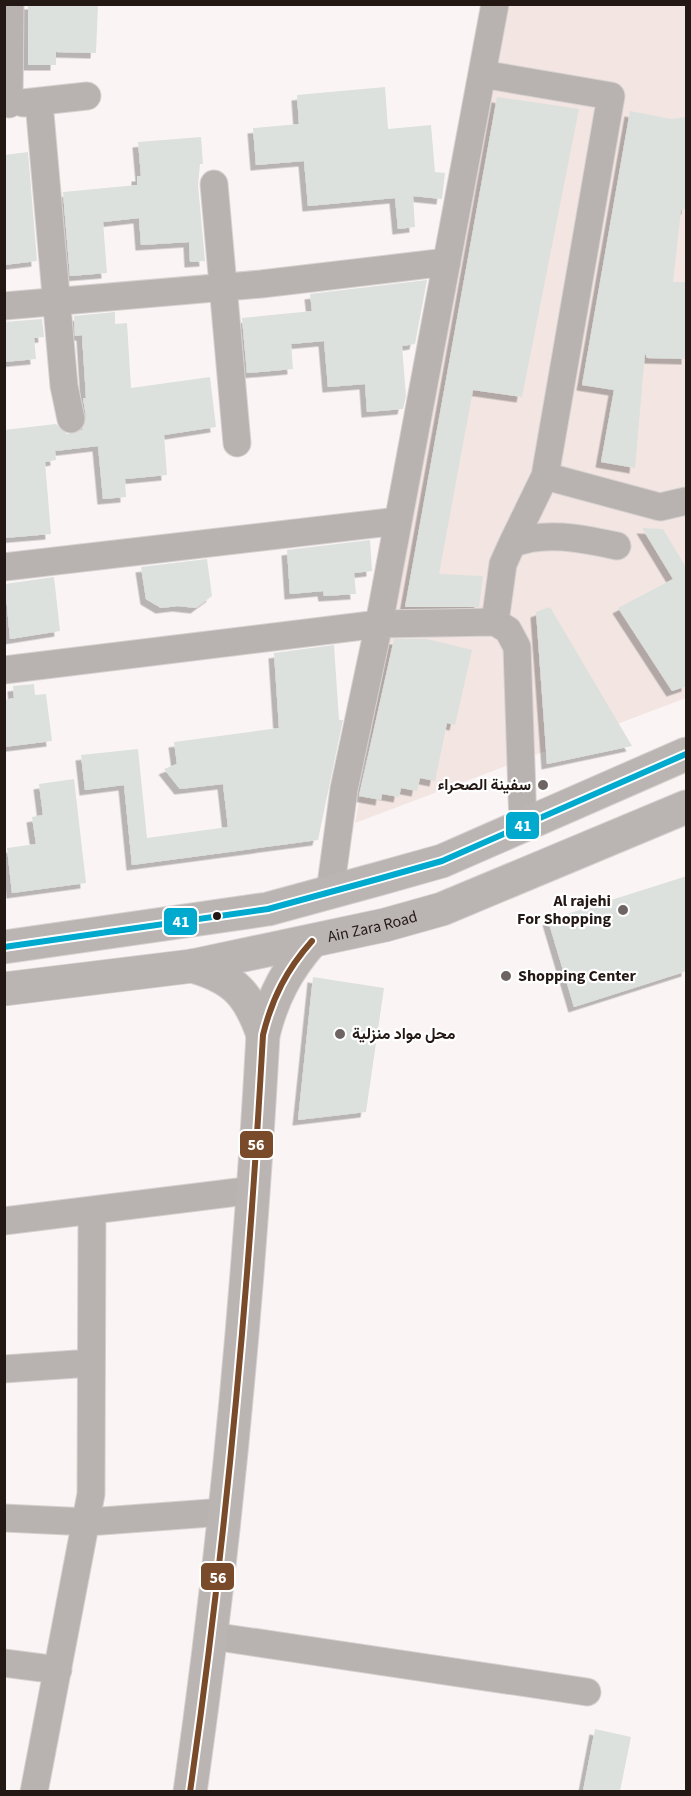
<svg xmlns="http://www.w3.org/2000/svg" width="691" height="1796" font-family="'Source Sans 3',Vazirmatn,sans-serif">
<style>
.built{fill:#f2e5e2}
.building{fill:#dce1de;filter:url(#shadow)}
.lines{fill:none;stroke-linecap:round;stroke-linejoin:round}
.minor-casing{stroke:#d7d2d1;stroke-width:29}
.major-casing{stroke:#d7d2d1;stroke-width:35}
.minor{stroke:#b8b2b0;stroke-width:27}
.major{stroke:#bab4b3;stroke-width:33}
.bus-1-casing{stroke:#fff;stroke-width:10}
.bus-2-casing{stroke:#fff;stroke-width:10}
.bus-1{stroke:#00a9ce;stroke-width:6}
.bus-2{stroke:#7a4b2a;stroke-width:6}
.poi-dot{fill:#6e6562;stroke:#fff;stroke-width:2}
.bus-dot{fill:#231814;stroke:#fff;stroke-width:2}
.labels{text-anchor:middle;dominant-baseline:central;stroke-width:4.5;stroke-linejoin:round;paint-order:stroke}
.poi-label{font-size:16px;font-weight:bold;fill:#231814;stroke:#fff;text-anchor:end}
.street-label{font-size:16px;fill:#231814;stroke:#fff}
.line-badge{stroke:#fff;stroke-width:2}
.badge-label{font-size:16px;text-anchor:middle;font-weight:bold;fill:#fff}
</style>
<defs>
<filter id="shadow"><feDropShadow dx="-5.5" dy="5.5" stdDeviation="0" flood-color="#0004"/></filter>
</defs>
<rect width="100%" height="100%" fill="#faf5f4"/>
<path class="built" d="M504 5H686V698L355 823Z"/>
<path class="building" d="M28 4H98L96 53 56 52V65H28Z
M385 87 388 129 431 125 435 172 445 173 442 199 413 196 415 227 398 229 395 198 308 206 304 161 256 165 253 128 299 124 297 95Z
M497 97 579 109 522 397 473 390 439 574 483 576 479 607H405Z
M630 111 671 119 687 117V209L681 210 673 282H687V359L647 358 645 353 635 468 601 462 614 390 582 385Z
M201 137 203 164H200L198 185 205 261 190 262 189 242 141 245 139 218 103 222 107 273 70 276 63 192 137 185V176H141L138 142Z
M28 152 37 261 4 265V155Z
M427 280 415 344 402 346 406 396 403 409 367 412 365 384 328 387 324 341 291 344 293 369 247 373 242 318 312 311 310 294Z
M115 312V324L127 323 131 388 210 377 216 427 164 435 167 475 125 479 126 497 103 499 98 446 55 451 56 460 45 462 51 534 4 538V430L56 424 67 434 82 430 86 416 83 398H86L82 335 75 336 74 316Z
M42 319 44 337 34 338 36 359 4 362V322Z
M642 528 663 529 687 569V686L672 691 618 608 673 579Z
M370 540 372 571 354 573 356 594 324 596 323 591 290 594 287 550Z
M207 559 212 596 196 608 178 606 161 608 146 599 141 567Z
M54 577 60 631 10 639 5 584Z
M550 607 632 746 547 764 536 612Z
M394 639H427L472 650 455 725 447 723 435 781 420 778 417 791 401 788 399 797 382 794 381 800 359 796Z
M334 645 339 720H343L318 840 132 865 124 785 85 790 81 755 138 749 147 838 228 827 223 784 180 789 164 769 177 764 174 742 279 728 274 653Z
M34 684 35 695 46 694 52 741 4 747V700L14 698 13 686Z
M74 779 86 883 12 893 7 848 36 844 32 817 43 815 39 784Z
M687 876V971L574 1007 548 920Z
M313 977 384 988 366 1112 298 1120Z
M595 1729 631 1737 620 1791H583Z"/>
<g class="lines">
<g class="minor-casing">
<path id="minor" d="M482 74 611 96 545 476 660 507 686 501
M39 102 64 386 71 419
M23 103 87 96
M9 104 10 4
M214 184 237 443
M4 306 261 284 447 262
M512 544 545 476
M4 567 398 521
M495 622 503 564 512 544C544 530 584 539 617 546
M4 670 379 624 495 622 508 630 517 647 523 825
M330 892 344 789 379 624 495 4
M4 1221 254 1190
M4 1369 91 1363
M4 1518 88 1522 224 1512
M212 1636 587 1692
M4 1663 58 1670
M34 1792 91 1494 92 1212"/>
</g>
<g class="major-casing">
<g id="major">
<path d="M4 947 268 909 378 879 442 861 686 754"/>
<path d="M192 966C234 978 249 994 263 1035"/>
<path id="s1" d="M4 989 192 966 385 925 442 909 686 807"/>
<path d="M190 1792C226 1541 249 1288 263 1035 272 998 287 969 312 941"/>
</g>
</g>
<use href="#minor" class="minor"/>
<use href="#major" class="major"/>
<g class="bus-1-casing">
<path id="bus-1" d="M4 947 268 909 378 879 442 861 686 754"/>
</g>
<g class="bus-2-casing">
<path id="bus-2" d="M190 1792C226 1541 249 1288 263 1035 272 998 287 969 312 941"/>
</g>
<use href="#bus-1" class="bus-1"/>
<use href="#bus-2" class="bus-2"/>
</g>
<g class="poi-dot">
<circle cx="543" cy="785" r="6"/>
<circle cx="623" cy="910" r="6"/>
<circle cx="506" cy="976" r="6"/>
<circle cx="340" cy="1034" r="6"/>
</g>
<circle class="bus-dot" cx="217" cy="916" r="5"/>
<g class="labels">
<g class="poi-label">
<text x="531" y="785">سفينة الصحراء</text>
<text x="611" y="901">Al rajehi<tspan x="611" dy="18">For Shopping</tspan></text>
<text x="518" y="976" text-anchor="start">Shopping Center</text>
<text x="352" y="1034" text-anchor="start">محل مواد منزلية</text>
</g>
<g class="street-label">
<text stroke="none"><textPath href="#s1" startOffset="374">Ain Zara Road</textPath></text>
</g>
</g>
<g class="line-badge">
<rect x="505" y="811" width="35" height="29" rx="6" fill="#00a9ce"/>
<rect x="163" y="907" width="35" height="29" rx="6" fill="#00a9ce"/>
<rect x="239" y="1130" width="35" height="29" rx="6" fill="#7a4b2a"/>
<rect x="200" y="1562" width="35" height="29" rx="6" fill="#7a4b2a"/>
</g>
<g class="badge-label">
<text x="523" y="831">41</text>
<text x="181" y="927">41</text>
<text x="256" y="1150">56</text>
<text x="218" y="1583">56</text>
</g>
<rect width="691" height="1796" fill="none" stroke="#231814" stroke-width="12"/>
</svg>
